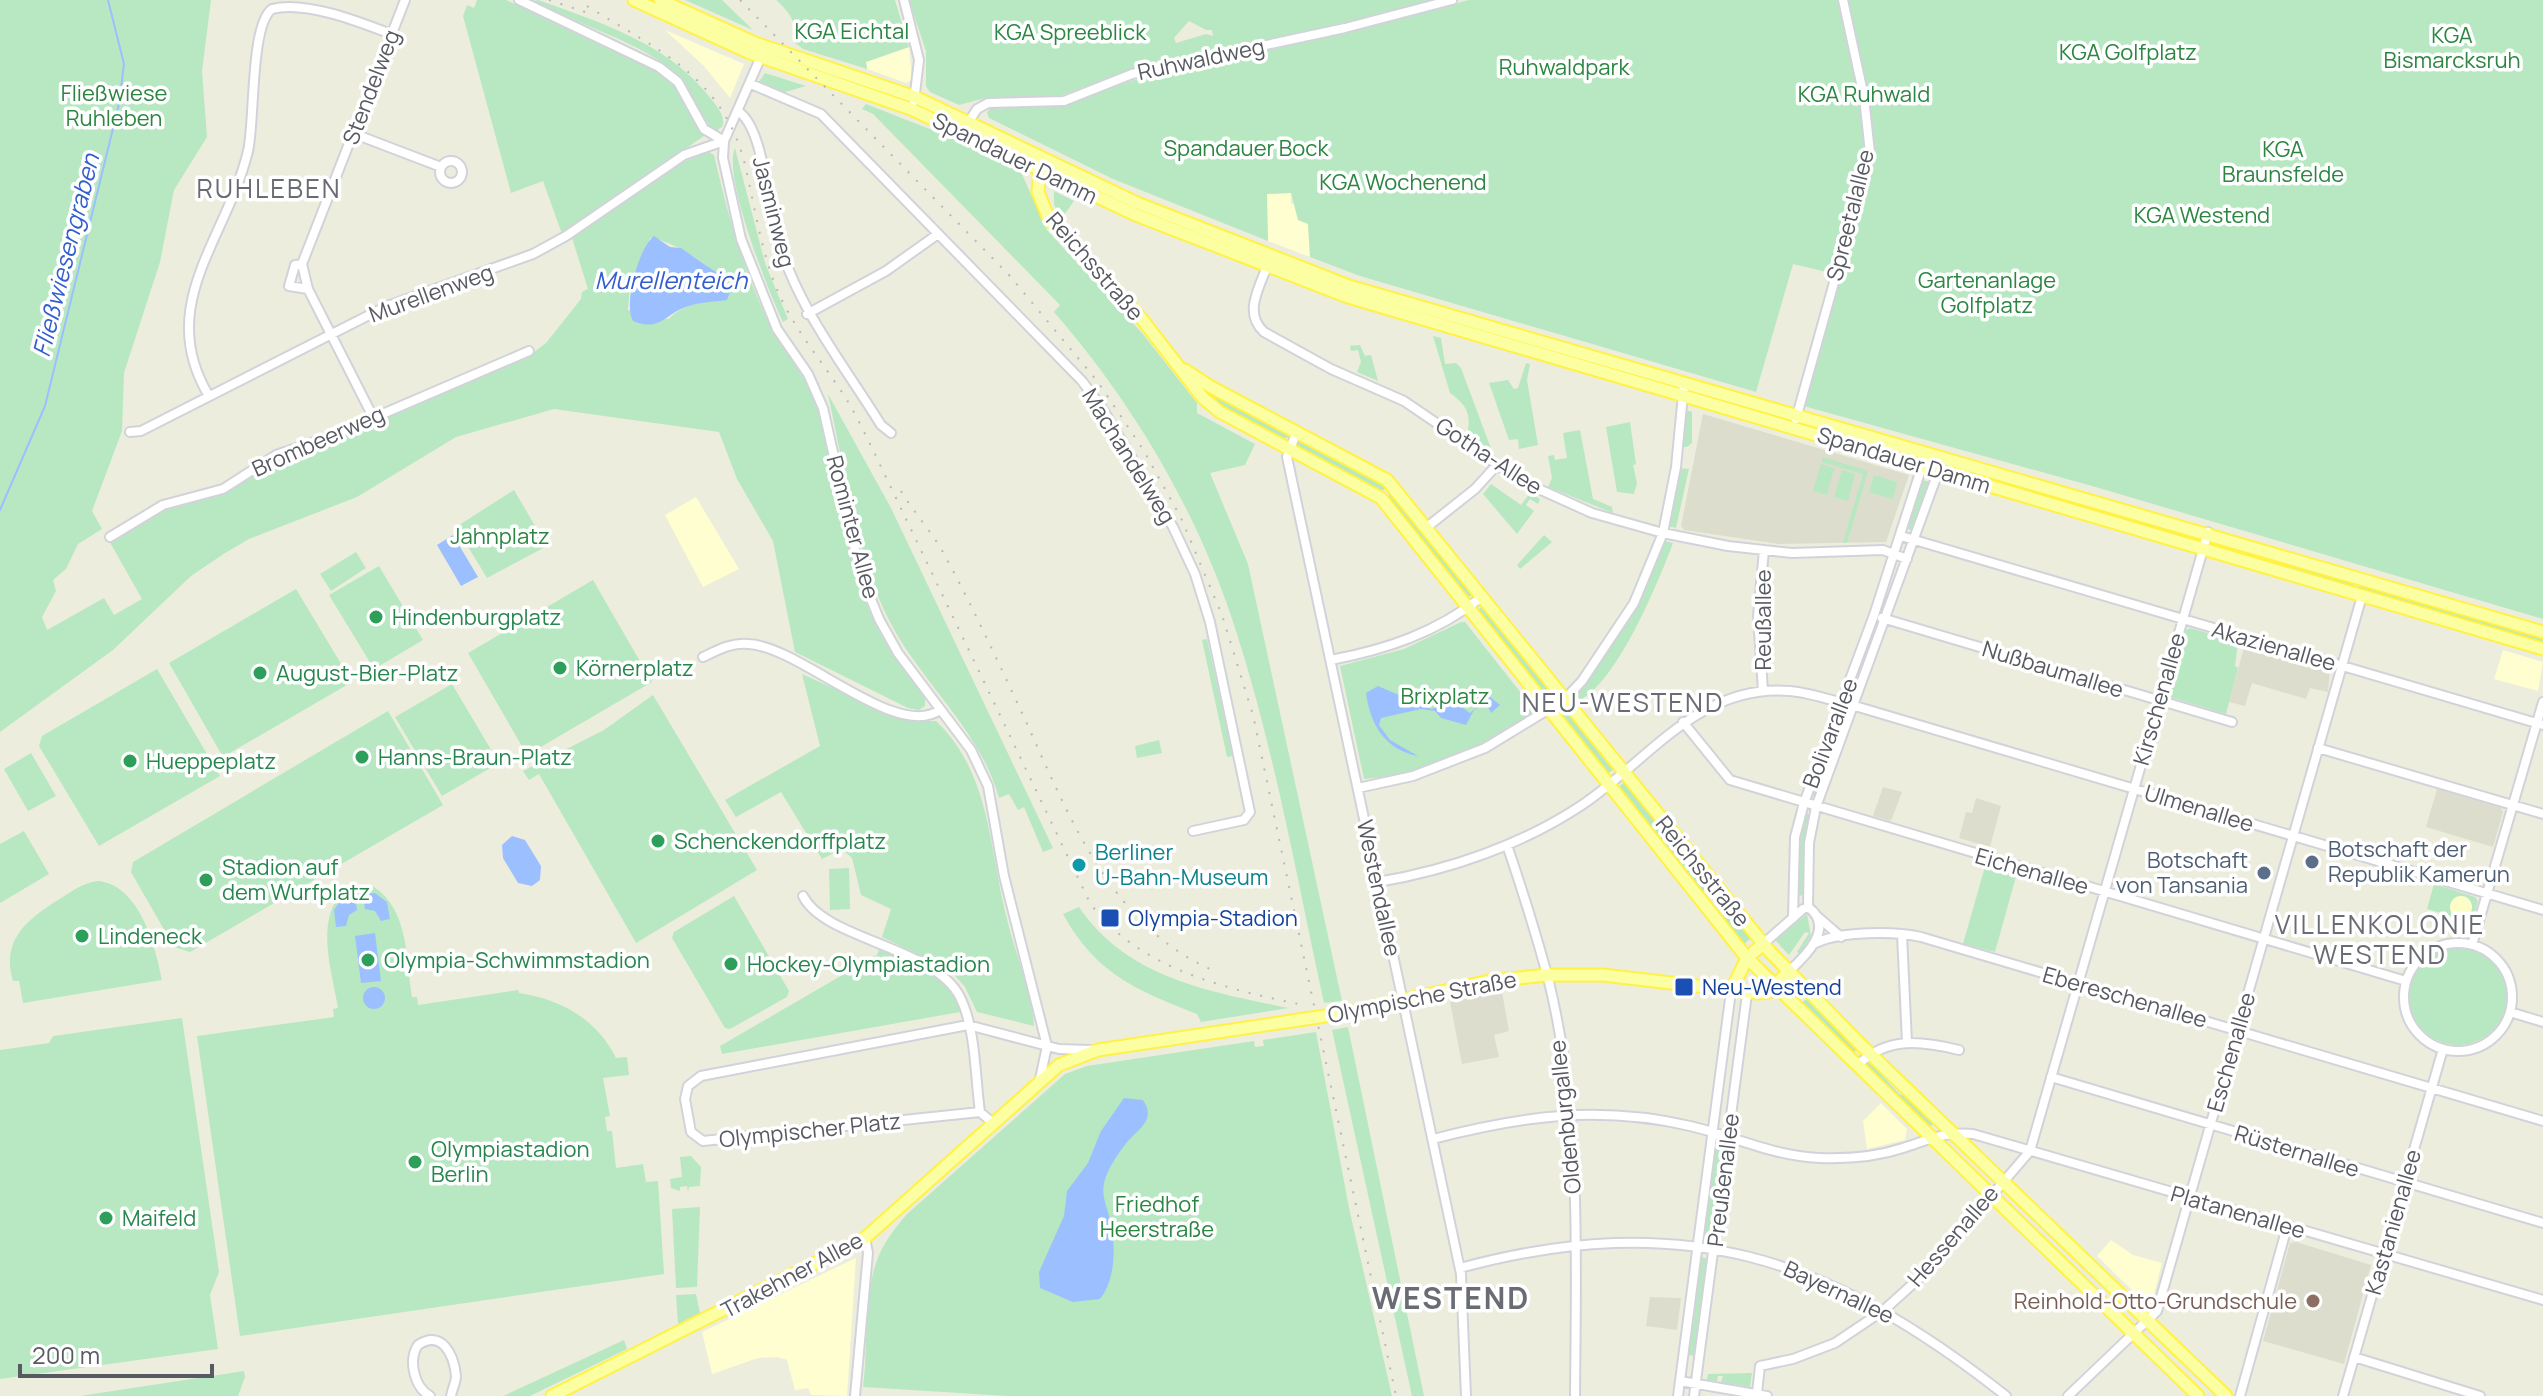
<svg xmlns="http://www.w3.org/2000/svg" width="2543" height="1396" font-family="Manrope,sans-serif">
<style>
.commercial{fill:#fffed1}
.education{fill:#dcddcd}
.green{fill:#b7e8c2;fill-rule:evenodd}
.sand{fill:#fefdc8}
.water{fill:#9cbfff}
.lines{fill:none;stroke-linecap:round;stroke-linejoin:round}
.stream{stroke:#9cbfff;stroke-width:2}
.minor-casing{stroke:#d2d3da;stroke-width:12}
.major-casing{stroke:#fff245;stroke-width:15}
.minor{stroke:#fff;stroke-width:8}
.major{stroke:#fbffa1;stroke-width:11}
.rail{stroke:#b7b8b8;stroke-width:2;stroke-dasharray:2 10;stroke-linecap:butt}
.major-bridge-casing{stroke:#fff245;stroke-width:15;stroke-linecap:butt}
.major-bridge{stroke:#fbffa1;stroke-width:11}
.leisure-dot{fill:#2e9e5b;stroke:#fff;stroke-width:3}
.service-dot{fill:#5c6f8a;stroke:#fff;stroke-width:3}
.culture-dot{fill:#0f9aa8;stroke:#fff;stroke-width:3}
.transit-dot{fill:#1a4fb4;stroke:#fff;stroke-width:3}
.education-dot{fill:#8d6e63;stroke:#fff;stroke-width:3}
.labels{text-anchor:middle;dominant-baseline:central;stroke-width:7;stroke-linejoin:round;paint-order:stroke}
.park-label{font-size:22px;fill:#2c8642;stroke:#fff}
.street-label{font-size:22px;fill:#585a62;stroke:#fff}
.leisure-label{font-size:22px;fill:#27864d;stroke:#fff;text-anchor:start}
.service-label{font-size:22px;fill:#4e5e75;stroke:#fff;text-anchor:start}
.culture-label{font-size:22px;fill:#0d838f;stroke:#fff;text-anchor:start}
.transit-label{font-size:22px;fill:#164399;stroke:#fff;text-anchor:start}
.education-label{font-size:22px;fill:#785e54;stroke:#fff;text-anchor:end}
.water-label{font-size:24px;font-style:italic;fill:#335ece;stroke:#fff}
.quarter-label{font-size:26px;letter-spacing:2px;fill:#696c74;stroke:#fff}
.district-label{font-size:30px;font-weight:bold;letter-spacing:2px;fill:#696c74;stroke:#fff}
</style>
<rect width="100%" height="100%" fill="#ededde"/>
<path class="commercial" d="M665 30 744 64 730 98 704 66Z
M909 47 912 80 906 83 867 69 866 62Z
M1266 193H1291V204L1296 203 1308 224 1310 257 1268 241Z
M696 497 739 569 703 587 665 515Z
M2503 650 2543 662 2538 691 2494 679Z
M1881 1103 1907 1129 1905 1140 1867 1149 1863 1121Z
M2111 1240 2133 1255 2162 1263 2153 1298 2143 1301 2097 1256Z
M856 1258 847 1396 811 1395 808 1388 795 1390 787 1360 778 1357 758 1358 712 1374 702 1332Z"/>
<path class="education" d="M1703 414 1909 475 1886 542 1779 544 1684 530 1681 526Z
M2245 644 2330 669 2328 692 2310 688 2306 699 2252 683 2245 706 2229 702Z
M1883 787 1902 792 1891 821 1873 816Z
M2437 789 2501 808 2503 812 2493 847 2426 827Z
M1976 798 2001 806 1990 847 1959 838 1966 812 1972 813Z
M1502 992 1509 1031 1494 1035 1499 1057 1462 1064 1450 1002Z
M2296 1242 2371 1265 2344 1364 2263 1341 2290 1243Z
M1650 1297 1681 1298 1677 1330 1646 1326Z"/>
<path class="green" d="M0 0H211L202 71 207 137 174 190 160 262 124 373 122 431 92 511 102 529 78 544 66 569 53 580 56 591 42 617 47 630 104 598 114 615 142 599 108 539 168 507 218 495 267 463 525 359 546 343 581 299 582 292 588 289 572 238 678 164 709 152 714 155C728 215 743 271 771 327 783 353 804 372 814 399 841 471 841 551 874 621 887 650 906 672 925 696V706L919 710 908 708 795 652 773 541 737 479 719 432 554 409 456 437 357 497 249 539 225 553 191 576 113 650 0 732ZM650 238C668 238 726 272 730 292 711 302 684 302 669 319L628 310 630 285Z
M477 0H506L655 69 676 86 704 136 562 234 543 181 511 193 463 16 467 5 474 8Z
M538 0C602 23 670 44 712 100 718 108 726 117 722 127L716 131C704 125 689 86 674 72 646 45 570 21 533 1Z
M685 0H722L753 30Z
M776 0H895L909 47 866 62 867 69 803 49 794 42C799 25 789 11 776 0Z
M909 0H1437L1345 25 1148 64 1057 97H989L959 105 930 92 926 86V51ZM1189 21 1206 30H1212L1213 36 1206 34 1176 43 1174 38Z
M1469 0H2543V619L2092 486 1800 405 1835 274 1793 264 1756 392 1360 276 1310 257 1308 224 1298 220 1291 193 1267 194 1268 241 1113 179 989 118 987 112 992 107H1047L1069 103 1145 76 1347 32Z
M765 73 806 86 782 93 758 83Z
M866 104 950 137 1021 172 1047 230 1142 333 1197 403V413L1255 444 1245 465 1210 473 1248 564 1342 1001 1324 1003C1297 879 1275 752 1236 631 1199 514 1134 404 1054 312L1060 305 873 114 862 109Z
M735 148 765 263 788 319 783 322C769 293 722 175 735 148Z
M1054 191 1074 201 1062 218 1054 205Z
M1433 336 1441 338 1445 364 1456 363 1461 368 1493 454 1467 435C1472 413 1466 405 1450 393Z
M1360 345 1365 356 1371 355 1378 381 1357 372 1361 362 1358 350 1351 351 1350 346Z
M1526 363 1530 364 1527 380 1538 445 1519 449 1518 439 1509 440 1489 383 1508 380 1514 389 1518 388Z
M1209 392 1288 433V437L1279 441 1230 415 1207 395Z
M828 394 891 508 1053 848 1043 852 1024 807 1018 810 1009 794 999 798C979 726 916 679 885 612 854 546 844 466 828 394Z
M1683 409 1692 412V443L1687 447H1681Z
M1630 422 1636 464 1633 465 1637 483 1634 494 1617 492 1606 427Z
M1804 423 1915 455 1913 459 1803 427Z
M1580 430 1593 499 1612 507 1613 513 1548 487 1552 478 1548 456 1554 455 1555 460 1567 458 1563 433Z
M1300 439 1386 483V487L1380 493 1296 447Z
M1823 457 1868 471 1847 543 1843 542 1863 474 1822 462Z
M1821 464 1834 468 1827 495 1813 491Z
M1679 468 1689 469 1676 528 1667 526Z
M1953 468 1981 474 2198 533 2195 543 1952 471Z
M1842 470 1855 474 1848 501 1834 497Z
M1874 475 1897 482 1893 499 1869 492Z
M1923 480 1930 482 1913 531 1906 528Z
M1491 484 1521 505 1530 493 1540 499 1538 504 1530 499 1526 505 1534 511 1517 534 1483 494Z
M514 490 547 546 487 578 456 527Z
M1392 493 1475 592 1465 600 1385 499Z
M1544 535 1552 542 1520 569 1517 565Z
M2215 538 2355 580 2352 589 2212 548Z
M1664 541 1673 543C1658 583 1618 680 1580 700L1576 694 1631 618Z
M356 552 366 568 331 591 320 574Z
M379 566 423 640 374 669 329 595Z
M593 580 652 682 527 755 468 653Z
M2360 581 2543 635V646L2357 591Z
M296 589 352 682 223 757 169 663Z
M1485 605 1555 691 1544 699 1474 612Z
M1461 622H1465L1536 712C1497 745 1414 776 1364 779L1340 666 1404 649Z
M1872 625 1880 628 1855 697 1848 694Z
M2190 628 2238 642 2235 666 2238 668 2226 714 2170 697 2168 693 2186 630Z
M1207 639 1233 756 1227 757 1202 640Z
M157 669 220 776 99 846 39 746 42 736Z
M802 674 906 721H936C991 773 989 850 1007 919 1015 953 1032 992 1034 1026L977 1012 965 987 950 970 882 937 891 909 861 895 852 858 842 849 822 859 781 792 736 817 725 800 820 746Z
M452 684 499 763 442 796 395 717Z
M653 695 757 870 636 943 539 774 529 780 523 771 604 730Z
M1565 705 1616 768 1605 775 1556 710Z
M388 711 443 805 190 952 174 947 131 872 133 862Z
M1842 711 1849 714 1817 797 1810 794Z
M1159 740 1162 753 1137 758 1135 746Z
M31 753 56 796 28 811 4 769Z
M1626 781 1710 886 1699 894 1616 789Z
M1803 813 1811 814 1805 896 1796 895Z
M24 831 49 874 0 903V844Z
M1986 863 2017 873 1995 952 1963 944Z
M849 868 850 909 830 910 829 869Z
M98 881C139 885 155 944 162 980L23 1003 19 981H13C1 941 26 920 58 900 71 892 82 883 98 881Z
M2434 884 2475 897 2478 901 2472 922 2427 909Z
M374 887C409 910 406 959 412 997H417L418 1005 518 990 519 993C560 999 597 1019 616 1058L627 1057 629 1075 603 1078 610 1116 605 1117 607 1131H612L616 1168 643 1164 646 1182 658 1181 664 1274 240 1336 197 1036 334 1017 333 1009 338 1008C332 971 315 923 342 892Z
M734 896 789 991 787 997 730 1029 725 1028 672 938 674 932Z
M1079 907C1127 978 1210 992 1289 1008L1201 1022 1197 1014C1136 990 1096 974 1063 914Z
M1729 909 1752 937 1742 946 1719 918Z
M1807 914 1811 936 1800 954 1797 952 1809 933 1805 932 1789 955 1775 940Z
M2409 996a49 49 0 1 1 98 0a49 49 0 1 1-98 0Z
M879 949C908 963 953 976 960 1012L722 1054 720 1046 877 955Z
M1807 999 1858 1048 1852 1054 1800 1004Z
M182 1018 219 1272 210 1295 218 1349 0 1379V1050L49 1043 53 1036Z
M1348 1027 1424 1396H1412L1332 1030Z
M1316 1032 1349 1208 1392 1396H1007L863 1387C869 1344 862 1290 881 1251 887 1238 897 1226 906 1215L1065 1074 1087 1066 1254 1041 1255 1047 1264 1046 1263 1040Z
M1868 1060 1900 1095H1907L1936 1123 1930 1126 1864 1066Z
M1716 1144 1724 1145 1712 1236 1704 1235Z
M691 1156 701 1167 700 1186 689 1187 688 1192 687 1186 680 1187V1191L671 1188 670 1179 682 1177 680 1157Z
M700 1207 697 1287 676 1288 672 1209Z
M1701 1257 1709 1259 1696 1356 1688 1355Z
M696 1294 700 1313 678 1324 676 1295Z
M624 1340 627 1349 530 1396H503Z
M244 1371 245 1377 238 1396H80Z
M1752 1373 1750 1387 1721 1382 1723 1376H1718L1717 1381 1707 1380 1708 1374Z"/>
<path class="sand" d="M2450 907a11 11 0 1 1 22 0a11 11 0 1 1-22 0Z"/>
<path class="water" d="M654 236 670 247 681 248 726 279 730 292 727 300C711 302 696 302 681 309 662 318 658 331 633 321 623 304 639 247 654 236Z
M453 535 478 577 461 586 437 545Z
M1378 686 1431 709 1455 702 1470 713 1489 696 1500 705 1491 713 1486 703 1474 710 1466 725 1441 718 1435 711 1421 709 1381 718 1379 725 1390 740 1418 756C1385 750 1370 724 1366 693Z
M512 836 525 840 541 866 540 880 532 886 518 883 503 858 502 845Z
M375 893 387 902 390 919 381 921 375 911 365 909 363 894Z
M355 895 357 910 349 915 346 926 336 927 334 910 343 897Z
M375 933 381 981 361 983 355 936Z
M363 998a11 11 0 1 1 22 0a11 11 0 1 1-22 0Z
M1124 1098 1143 1100C1156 1119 1140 1128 1129 1140 1120 1150 1106 1171 1104 1184 1101 1195 1108 1210 1110 1220 1116 1244 1116 1279 1100 1299L1073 1302 1040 1288 1039 1272 1064 1216 1067 1191 1088 1163 1101 1131Z"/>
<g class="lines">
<path class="stream" d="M0 510 45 406 119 104 124 64 108 0"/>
<g class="minor-casing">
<path id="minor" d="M519 0 659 67 678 82 704 129 724 141
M904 0 919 60 914 101
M763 52 724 141 723 158 741 239 777 329 808 374 823 408 860 572 879 619 898 653 971 750 988 786 1004 876 1047 1046 1040 1079
M751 84 821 114 1082 381 1102 408 1173 527 1195 574 1210 622 1250 812 1244 820 1193 831
M739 112C763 128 768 204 776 233 796 306 842 362 881 425L891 433
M966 126 977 109 988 103 1064 101 1132 74 1345 28 1452 0
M352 133 441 167
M440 172a11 11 0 1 1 22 0a11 11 0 1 1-22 0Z
M1269 261C1261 285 1242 312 1264 332L1331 369 1404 401 1523 482 1592 513 1663 533 1728 546 1792 553 1883 550 1907 559
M302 264 295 265 289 286 308 289
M807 314 886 271 938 234
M209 396C154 305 227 239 248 151 255 122 250 25 272 9 304 0 360 22 391 34
M373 417 308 289 302 264 405 0
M1796 419 1870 153 1864 97 1843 0
M1297 431 1287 457 1461 1274 1466 1396
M130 432 141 431 385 307 533 254 566 236 684 155 724 141
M1427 527 1475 489 1496 466
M1901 536 2543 725
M110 537 163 505 223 489 276 455 329 437 529 351
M1882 618 2232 722
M703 657C718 650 732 642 749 644 801 647 896 741 940 710
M1331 660C1388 649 1435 633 1482 597
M1763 691 1758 616 1764 550
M1683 722 1730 780 2406 981
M2318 748 2543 814
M1358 788 1413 776 1485 748 1564 700 1582 681 1634 603 1663 533 1676 467 1684 384
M1507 845C1522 889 1536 934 1548 978 1582 1114 1576 1258 1575 1396
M1378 882C1449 870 1522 845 1582 805 1649 760 1700 683 1790 691 1812 693 1833 701 1855 706L2543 910
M803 896C825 940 934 946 960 997 976 1029 975 1076 980 1112L993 1123
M1808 907 1809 843 1816 807 1940 467
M1818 917 1841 937
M1793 918 1795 837 1804 803 1874 615 1926 454
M1902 934 1907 1043
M1816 943C1840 931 1895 931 1921 937L2543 1121
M2404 997a54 54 0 1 1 108 0a54 54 0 1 1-108 0Z
M1763 944 1803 909 1808 907C1836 927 1805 957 1788 972
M2472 945 2543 702
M2510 1012 2543 1022
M1858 1065C1887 1036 1922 1041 1959 1050
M2051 1077 2543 1223
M980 1112 703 1141 691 1132 685 1099 688 1086 701 1076 968 1025 1059 1049 1090 1050
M1433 1139C1522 1116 1598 1105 1690 1126 1733 1136 1773 1156 1819 1158 1847 1159 1876 1157 1903 1148 1928 1140 1946 1131 1973 1134L2543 1300
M1460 1268C1682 1208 1829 1256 2006 1396
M2354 1357 2480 1396
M1680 1381 1767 1396
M1757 1393 1760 1366 1793 1359 1835 1343 1884 1310 1926 1272 2030 1151 2208 532
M430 1396C414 1387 408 1360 418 1345 442 1329 454 1355 456 1376 456 1383 452 1389 451 1396
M855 1396 868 1253 865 1238
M1678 1396 1731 991
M1694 1396 1747 994
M2068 1396 2157 1311 2362 596
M2240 1396 2287 1227
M2343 1396 2443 1049"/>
</g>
<g class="major-casing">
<path id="major" d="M634 0 750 53 911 109 1136 215 1348 297 2543 649
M660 0 755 43 915 97 1137 203 1349 286 2543 632
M1040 167 1038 192 1049 219 1141 318 1203 398 1220 412 1381 498 1747 958 2198 1396
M1185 370 1211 387 1387 480 1770 952 1861 1045 2226 1396
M1731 991 1747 958 1763 944
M1345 1013 1489 981 1547 975H1603L1757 993 1769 992 1788 972
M552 1396 865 1238 1059 1065 1098 1050 1292 1021"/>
</g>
<use href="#minor" class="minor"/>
<use href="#major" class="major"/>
<path class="rail" d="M549 0 594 15
M740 0 1009 275 1098 382 1144 451 1181 518 1222 615 1253 715 1396 1396
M587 6C659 51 725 77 746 169 755 209 761 249 776 287 793 329 823 362 847 400 856 415 864 432 872 448L1090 903C1138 969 1227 989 1303 1005
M901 491C914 513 933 533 945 556 973 607 998 662 1023 715 1067 811 1108 923 1210 969"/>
<g class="major-bridge-casing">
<path id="major-bridge" d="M1292 1021 1345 1013"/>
</g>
<use href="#major-bridge" class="major-bridge"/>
</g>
<g class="leisure-dot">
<circle cx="376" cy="617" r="8"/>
<circle cx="560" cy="668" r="8"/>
<circle cx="260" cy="673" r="8"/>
<circle cx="362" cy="757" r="8"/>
<circle cx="130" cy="761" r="8"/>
<circle cx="658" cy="841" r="8"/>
<circle cx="206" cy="880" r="8"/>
<circle cx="82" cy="936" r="8"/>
<circle cx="368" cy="960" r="8"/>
<circle cx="731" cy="964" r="8"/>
<circle cx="415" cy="1162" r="8"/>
<circle cx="106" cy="1218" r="8"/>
</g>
<g class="service-dot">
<circle cx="2312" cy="862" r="8"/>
<circle cx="2264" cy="873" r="8"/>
</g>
<circle class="culture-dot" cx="1079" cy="865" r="8"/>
<g class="transit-dot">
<rect x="1100" y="908" width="20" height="20" rx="4"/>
<rect x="1674" y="977" width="20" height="20" rx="4"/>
</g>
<circle class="education-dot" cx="2313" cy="1301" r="8"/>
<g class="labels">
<g class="park-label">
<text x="852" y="31">KGA Eichtal</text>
<text x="1070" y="32">KGA Spreeblick</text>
<text x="2452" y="35">KGA<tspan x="2452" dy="25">Bismarcksruh</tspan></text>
<text x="2128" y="52">KGA Golfplatz</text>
<text x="1564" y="67">Ruhwaldpark</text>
<text x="114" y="93">Fließwiese<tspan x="114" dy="25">Ruhleben</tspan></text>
<text x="1864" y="94">KGA Ruhwald</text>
<text x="1246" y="148">Spandauer Bock</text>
<text x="2283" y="149">KGA<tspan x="2283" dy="25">Braunsfelde</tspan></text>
<text x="1403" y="182">KGA Wochenend</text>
<text x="2202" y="215">KGA Westend</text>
<text x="1987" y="280">Gartenanlage<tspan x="1987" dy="25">Golfplatz</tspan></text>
<text x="500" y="536">Jahnplatz</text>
<text x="1445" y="696">Brixplatz</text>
<text x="1157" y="1204">Friedhof<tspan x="1157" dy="25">Heerstraße</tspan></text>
</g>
<g class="street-label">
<text transform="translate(1201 59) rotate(-12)">Ruhwaldweg</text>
<text transform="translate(371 87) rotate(-69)">Stendelweg</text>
<text transform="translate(1015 158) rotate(26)">Spandauer Damm</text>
<text transform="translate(774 212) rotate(76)">Jasminweg</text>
<text transform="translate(1850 215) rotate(-76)">Spreetalallee</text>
<text transform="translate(1095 266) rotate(49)">Reichsstraße</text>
<text transform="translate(431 293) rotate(-20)">Murellenweg</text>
<text transform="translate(318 441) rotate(-24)">Brombeerweg</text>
<text transform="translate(1129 456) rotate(58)">Machandelweg</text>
<text transform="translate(1489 456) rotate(33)">Gotha-Allee</text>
<text transform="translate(1904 460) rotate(17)">Spandauer Damm</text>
<text transform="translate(853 527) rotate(75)">Rominter Allee</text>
<text transform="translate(1763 620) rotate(-90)">Reußallee</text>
<text transform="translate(2274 646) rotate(16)">Akazienallee</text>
<text transform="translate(2053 669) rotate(17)">Nußbaumallee</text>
<text transform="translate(2159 699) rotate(-74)">Kirschenallee</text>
<text transform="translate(1830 733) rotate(-69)">Bolivarallee</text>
<text transform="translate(2199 808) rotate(17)">Ulmenallee</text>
<text transform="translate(1703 871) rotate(51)">Reichsstraße</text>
<text transform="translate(2032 871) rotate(16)">Eichenallee</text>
<text transform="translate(1379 888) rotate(78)">Westendallee</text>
<text transform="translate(1422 997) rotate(-11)">Olympische Straße</text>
<text transform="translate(2125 997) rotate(16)">Ebereschenallee</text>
<text transform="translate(2231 1052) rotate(-74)">Eschenallee</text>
<text transform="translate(1565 1117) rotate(-96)">Oldenburgallee</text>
<text transform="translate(810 1130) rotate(-6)">Olympischer Platz</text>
<text transform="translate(2297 1151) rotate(17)">Rüsternallee</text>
<text transform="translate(1723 1180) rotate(-83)">Preußenallee</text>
<text transform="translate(2238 1212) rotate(16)">Platanenallee</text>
<text transform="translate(2393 1222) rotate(-74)">Kastanienallee</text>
<text transform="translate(1953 1236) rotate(-49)">Hessenallee</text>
<text transform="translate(792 1275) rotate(-28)">Trakehner Allee</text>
<text transform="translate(1839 1292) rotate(25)">Bayernallee</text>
</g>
<g class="leisure-label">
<text x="392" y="617">Hindenburgplatz</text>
<text x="576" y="668">Körnerplatz</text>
<text x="276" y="673">August-Bier-Platz</text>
<text x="378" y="757">Hanns-Braun-Platz</text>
<text x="146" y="761">Hueppeplatz</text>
<text x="674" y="841">Schenckendorffplatz</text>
<text x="222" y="867">Stadion auf<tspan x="222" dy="25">dem Wurfplatz</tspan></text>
<text x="98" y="936">Lindeneck</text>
<text x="384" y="960">Olympia-Schwimmstadion</text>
<text x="747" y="964">Hockey-Olympiastadion</text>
<text x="431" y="1149">Olympiastadion<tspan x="431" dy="25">Berlin</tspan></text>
<text x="122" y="1218">Maifeld</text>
</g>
<g class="service-label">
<text x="2328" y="849">Botschaft der<tspan x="2328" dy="25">Republik Kamerun</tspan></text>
<text x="2248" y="860" text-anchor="end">Botschaft<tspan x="2248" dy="25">von Tansania</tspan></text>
</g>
<g class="culture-label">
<text x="1095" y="852">Berliner<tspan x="1095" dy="25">U-Bahn-Museum</tspan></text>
</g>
<g class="transit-label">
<text x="1128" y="918">Olympia-Stadion</text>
<text x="1702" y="987">Neu-Westend</text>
</g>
<g class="education-label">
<text x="2297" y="1301">Reinhold-Otto-Grundschule</text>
</g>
<g class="water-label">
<text transform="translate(65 255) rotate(-76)">Fließwiesengraben</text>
<text x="671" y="279">Murellenteich</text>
</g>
<g class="quarter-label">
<text x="269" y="188">RUHLEBEN</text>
<text x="1623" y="702">NEU-WESTEND</text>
<text x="2380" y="924">VILLENKOLONIE<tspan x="2380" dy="30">WESTEND</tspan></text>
</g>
<g class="district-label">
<text x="1451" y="1297">WESTEND</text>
</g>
</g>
<path d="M20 1364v12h192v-12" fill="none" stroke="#585a62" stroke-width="4"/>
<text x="32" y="1364" font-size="24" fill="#585a62" stroke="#ffffff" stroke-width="6" paint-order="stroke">200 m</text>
</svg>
